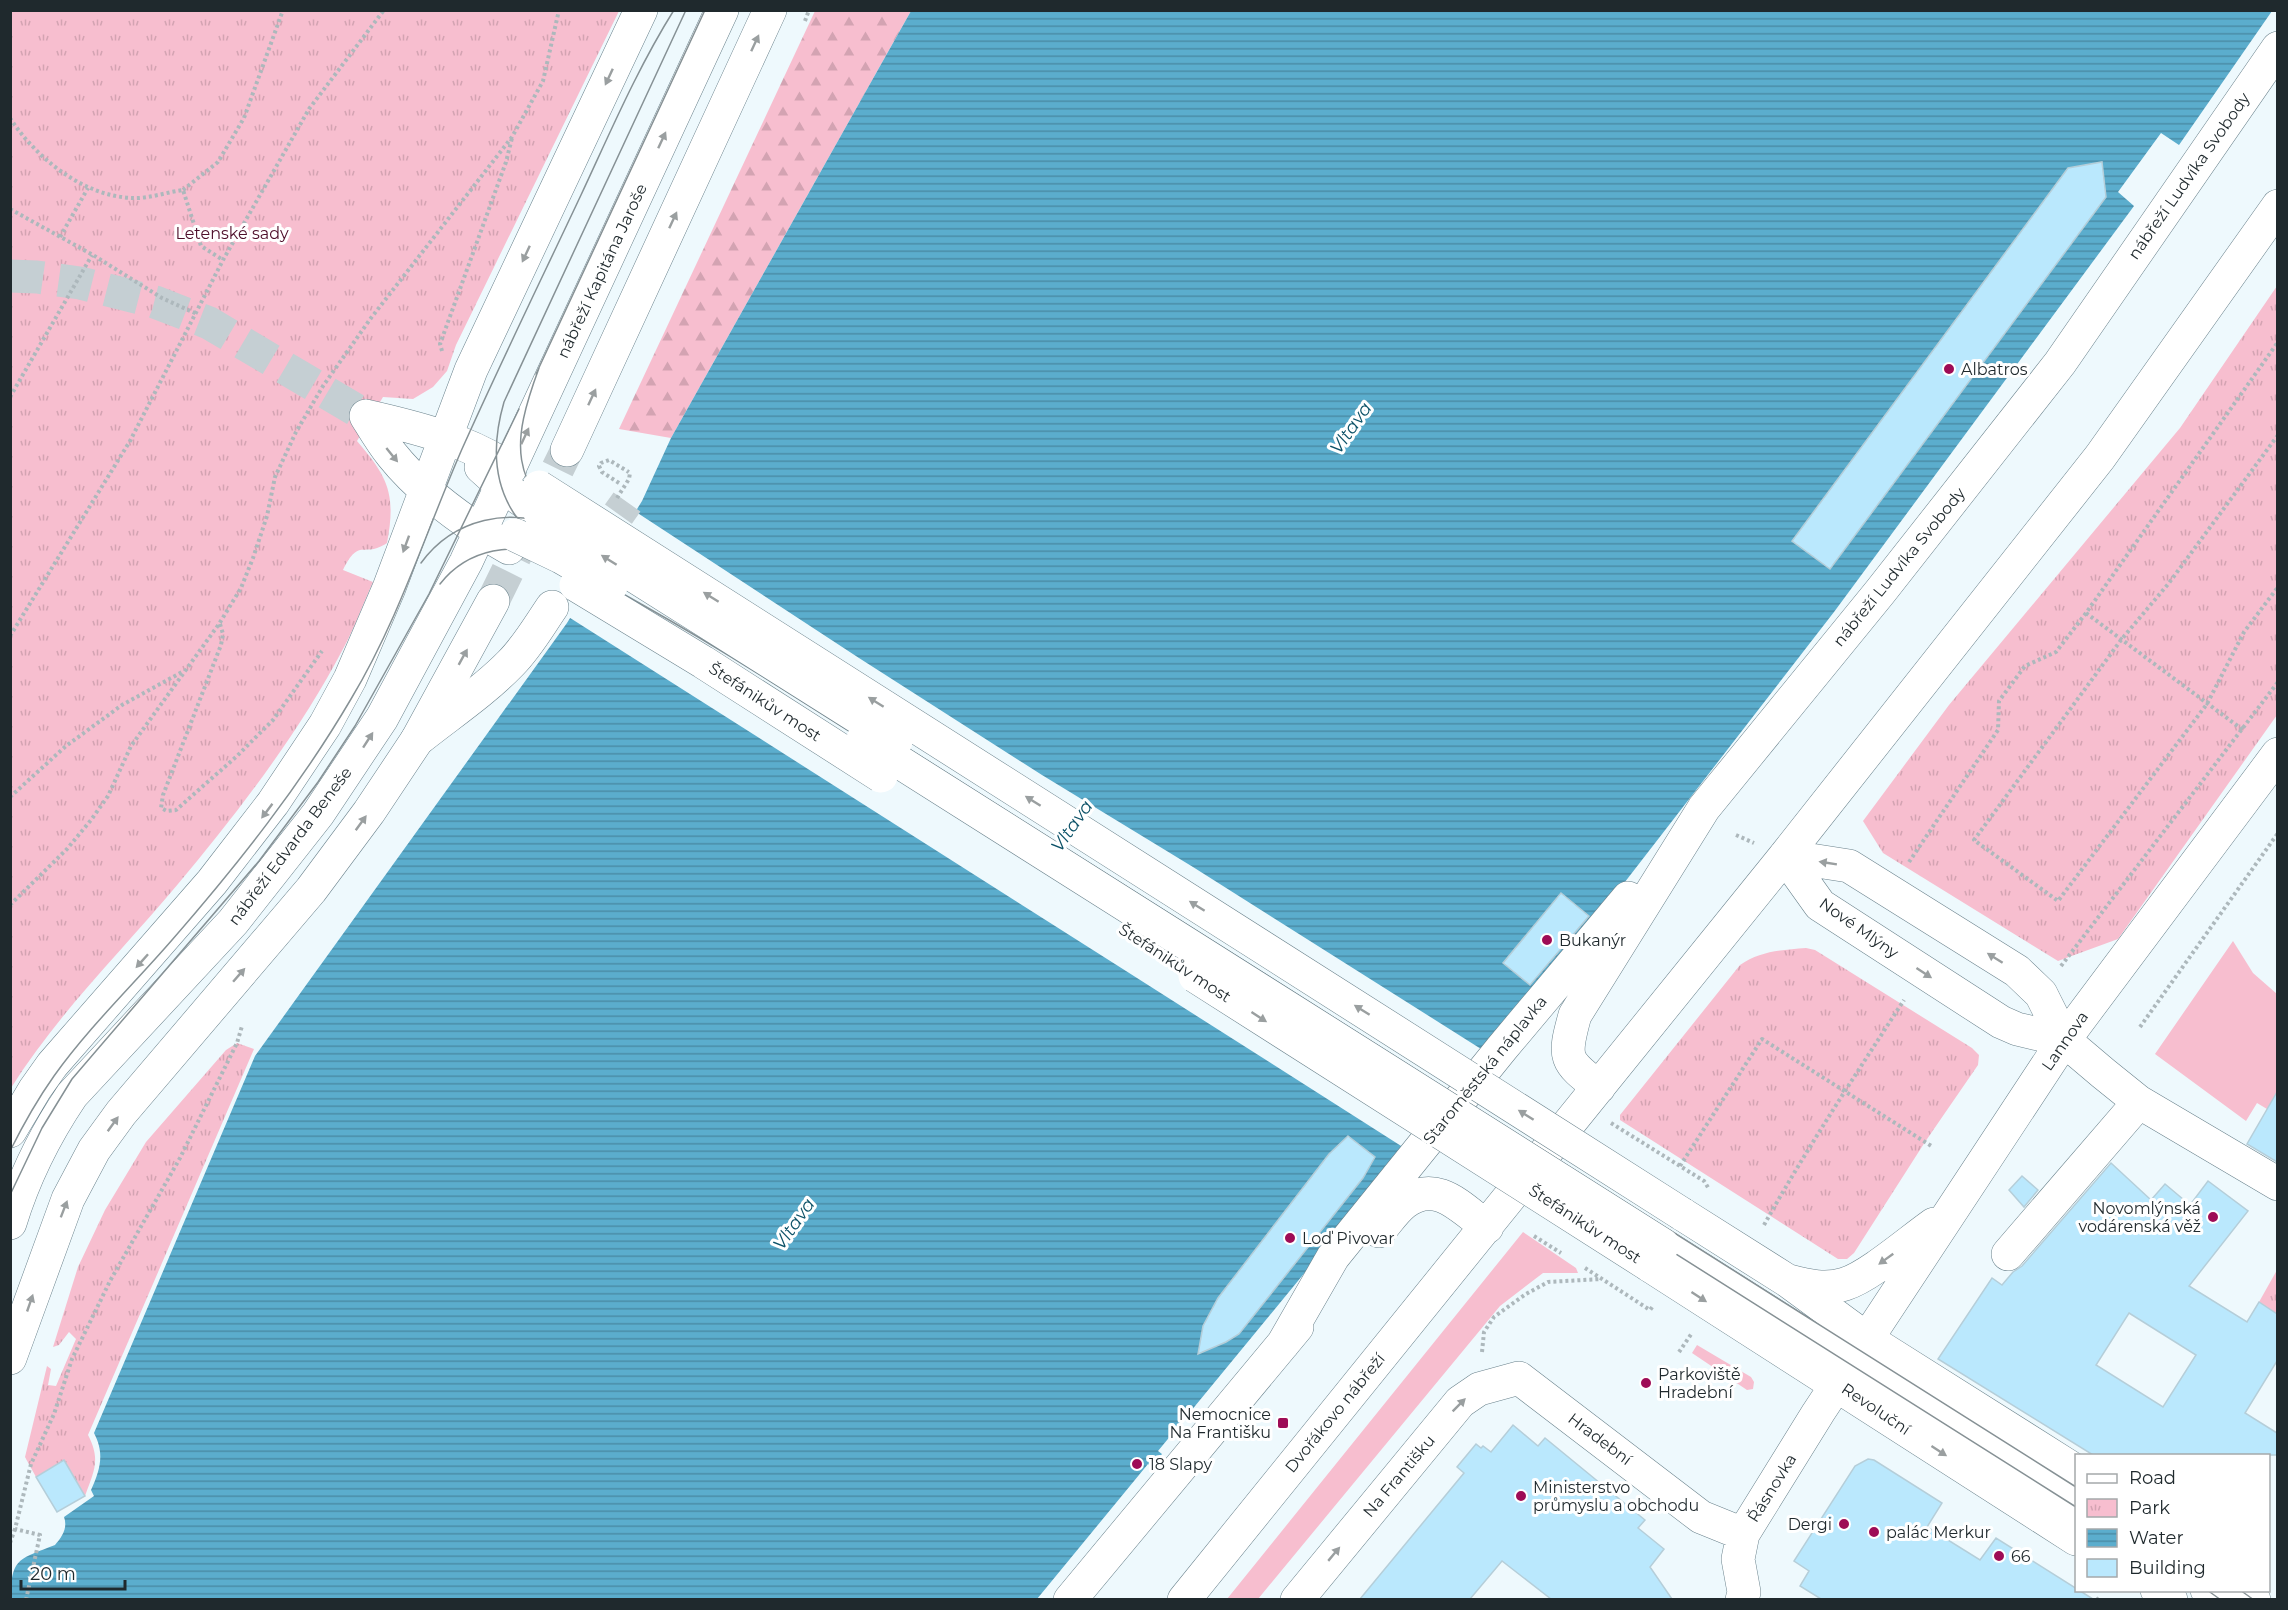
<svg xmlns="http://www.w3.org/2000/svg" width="2288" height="1610" font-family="Montserrat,sans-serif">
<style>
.grass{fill:#f7becf}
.forest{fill:url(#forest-firs)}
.park{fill:url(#park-tufts)}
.water{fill:url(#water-rules)}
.pier{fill:#eef9fd}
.building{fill:#bae8fd;stroke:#b5ced9;stroke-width:1.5;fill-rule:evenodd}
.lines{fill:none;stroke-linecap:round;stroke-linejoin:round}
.minor-tunnel{stroke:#c5cfd3;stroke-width:33;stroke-dasharray:33 16;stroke-linecap:butt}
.major-tunnel{stroke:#c5cfd3;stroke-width:33;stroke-dasharray:33 16;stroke-linecap:butt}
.minor-casing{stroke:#6a828c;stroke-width:34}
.major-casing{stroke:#6a828c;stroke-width:34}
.path{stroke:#adb8bc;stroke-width:4;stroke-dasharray:3 3;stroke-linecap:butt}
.minor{stroke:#fff;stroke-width:33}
.major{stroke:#fff;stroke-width:33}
.tram{stroke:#869195;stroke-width:1.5}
.minor-bridge-casing{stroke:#6a828c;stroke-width:34;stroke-linecap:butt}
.path-bridge{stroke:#adb8bc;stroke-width:4;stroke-dasharray:3 3;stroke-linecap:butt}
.minor-bridge{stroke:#fff;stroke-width:33}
.oneway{fill:#9a9fa0}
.poi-dot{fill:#9e0c56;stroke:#fff;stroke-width:2}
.labels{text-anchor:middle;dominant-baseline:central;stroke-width:6;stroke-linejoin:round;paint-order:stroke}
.street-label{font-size:16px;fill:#1f292d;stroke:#fff}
.park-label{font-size:16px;fill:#4e0e2a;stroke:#fff}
.poi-label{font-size:16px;fill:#1f292d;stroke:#fff;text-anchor:start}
.water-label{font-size:18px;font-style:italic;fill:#0c5268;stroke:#fff}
</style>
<defs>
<pattern id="forest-firs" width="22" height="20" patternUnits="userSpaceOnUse" patternTransform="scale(1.5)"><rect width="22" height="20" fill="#f7becf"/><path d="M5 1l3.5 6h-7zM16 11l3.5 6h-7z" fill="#d3a3b2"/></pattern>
<pattern id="park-tufts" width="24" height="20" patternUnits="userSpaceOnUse" patternTransform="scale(1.5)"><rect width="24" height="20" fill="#f7becf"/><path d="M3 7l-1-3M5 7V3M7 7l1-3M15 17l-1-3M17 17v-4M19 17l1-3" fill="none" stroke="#d3a3b2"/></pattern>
<pattern id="water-rules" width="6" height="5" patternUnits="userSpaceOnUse" patternTransform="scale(1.5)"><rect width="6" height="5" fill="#5badcd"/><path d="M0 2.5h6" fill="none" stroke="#4b8da7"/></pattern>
</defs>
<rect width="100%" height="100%" fill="#eef9fd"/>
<path class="grass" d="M2233 941 2253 973 2277 994V1092L2267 1109 2257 1103 2246 1121 2155 1054Z
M1523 1232 1576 1268 1578 1273H1543L1500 1306 1258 1599H1227Z
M1697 1345 1751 1377 1754 1382 1753 1389 1747 1390 1692 1353Z"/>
<path class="forest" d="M815 11H911L671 438 619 429Z"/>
<path class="park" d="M11 11H619L456 345 447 371 433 387 413 399 383 397 357 441C389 478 396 495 387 543 363 559 360 536 343 570L373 582C363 604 355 627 343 649 299 733 239 811 178 884 122 951 58 1013 11 1088Z
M2277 286V715L2118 939 2058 961 1883 853 1863 821 1949 705 2180 428Z
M1806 948 1815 950 1972 1048 1979 1055 1978 1065 1925 1142 1854 1253 1847 1259H1838L1620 1120V1115L1740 965C1760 951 1782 950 1806 948Z
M237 1043 254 1049 88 1435C101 1460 94 1471 85 1496L64 1460 36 1477 25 1457 47 1366 51 1369 48 1385 56 1386 76 1339 69 1332 59 1345 53 1347 78 1267 105 1210 146 1142 226 1050Z
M2277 1270V1314L2259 1302Z"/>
<path class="water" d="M911 11H2272L2179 145 2161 133 2118 192 2134 206 1834 612 1604 909 1158 1451 1162 1454 1152 1467 1148 1464 1037 1599 11 1600C10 1557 20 1559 55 1545 62 1537 68 1528 64 1517L94 1496 91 1490C100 1470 105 1454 94 1433L255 1056 567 623 642 501 671 438Z"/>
<path class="pier" d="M633 510 859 658 1042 775 1193 867 1489 1054 1409 1151 1126 971 567 616Z"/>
<path class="building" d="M2102 162 2106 197 1830 569 1792 541 2068 168Z
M1561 893 1589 916 1530 985 1503 963Z
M2277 1092V1162L2247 1144Z
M1348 1136 1375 1157 1363 1178 1239 1334 1226 1342 1198 1354 1203 1326 1218 1298 1329 1154Z
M2111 1163 2151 1200 2165 1184 2190 1205 2208 1181 2248 1211 2189 1286 2247 1322 2259 1302 2277 1314V1361L2245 1413 2277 1433V1455H2093L1938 1359 1992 1278 2002 1285 2013 1272 2022 1266ZM2129 1313 2196 1355 2163 1407 2096 1365Z
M2022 1176 2038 1190 2024 1207 2009 1190Z
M1513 1425 1538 1446 1545 1438 1645 1520 1638 1528 1664 1549 1650 1567 1672 1599H1551L1502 1561 1470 1599H1360L1464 1473 1457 1467 1476 1444 1481 1448 1483 1446 1491 1452Z
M1868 1459 1874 1460 1942 1503 1927 1527 1980 1560 1996 1538 2093 1599H1821L1800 1586 1809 1571 1794 1561 1855 1466Z
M64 1460 85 1496 57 1512 36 1477Z"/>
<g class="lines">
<path class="minor-tunnel" d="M590 554 627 502"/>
<path class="major-tunnel" d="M10 276 37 277 80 283 155 302 209 323 366 416
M493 601 567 450"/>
<g class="minor-casing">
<path id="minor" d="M481 467 502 486 529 505
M480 531 509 548
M417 740C448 715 483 692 511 663 527 647 539 626 552 607
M1785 856 1849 866 2017 971 2041 994 2064 1040 2103 1073 2139 1102 2278 1184
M1785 856 1820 905 2001 1022 2017 1029 2064 1040
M1599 1087C1564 1061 1563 1058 1575 1015L1704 808 1880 592 2060 363 2278 48
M1682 1214 1788 1281 1867 1339 2076 1471
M1379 1231C1387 1222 1395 1210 1404 1203 1436 1178 1461 1208 1487 1227
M1663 1245 2076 1507
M2008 1254 2139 1102
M1649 1265 2076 1539
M1789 1281C1808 1286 1826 1290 1845 1284 1870 1276 1911 1240 1934 1224
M1283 1344 1333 1257 1502 1048 1628 898
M2157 1590 2171 1600
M2207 1590 2221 1600
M2240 1590 2254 1600
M1070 1600 1297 1327
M1184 1600 1785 856 2100 457 2278 206
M1297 1600 1460 1402 1479 1389 1519 1378 1701 1517 1743 1534
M1742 1600 1744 1592 1738 1559 1743 1534 1818 1413 2064 1040 2278 754"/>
</g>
<g class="major-casing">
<path id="major" d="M366 416C374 429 382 443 392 455 416 485 448 510 480 531
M366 416C415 427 467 440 510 469
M567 450 770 10
M10 1131 35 1089 52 1065 212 882 273 803 325 725 350 679 389 588 471 370 641 10
M10 1223C24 1177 45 1135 72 1095L233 922 318 814 382 718 466 562 722 10
M10 1358 68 1199 94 1150 121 1113 311 890 369 812 417 740 493 601"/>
</g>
<path class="path" d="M805 21 809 10
M10 118C36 158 83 196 132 198 148 199 167 192 183 190L201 246 223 260
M183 190 218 162 244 118 283 10
M10 209 93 255 162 298 197 314
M60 237 88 188
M442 351 440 344 506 162 512 138
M10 397 92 255
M2278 435 2169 583 2121 640 1974 840 2058 901 2207 704 2244 632 2278 587
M619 483 602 472 599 466 601 463 609 460 627 471
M2086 613 2243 730
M220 624 223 634 221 645 163 795 161 808 167 811 176 810 237 756 273 720 322 651
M10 636 130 441 223 260 309 109 384 10
M10 797 66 746 122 705 182 672
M1736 835 1754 843
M1909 862 1998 730 1999 701 2025 666 2056 652 2086 613 2278 342
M10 905 67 849 91 820 108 796 131 746 219 624 241 588 253 558 267 516 275 477 296 432 323 386 371 318 512 137 543 81 559 10
M2061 966 2278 682
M2140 1027 2278 833
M1611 1123 1704 1181 1709 1189
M1680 1166 1762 1039 1933 1147
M1764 1225C1807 1148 1856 1074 1904 1000
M1534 1236 1561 1253
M1585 1268 1650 1310 1653 1306
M1482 1352 1484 1332 1494 1317 1526 1294 1548 1282 1601 1279
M1679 1352 1692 1333
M10 1543 15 1529
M26 1600 40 1535 15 1529 31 1464 54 1414 72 1359 110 1281 180 1158 237 1043 242 1026
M2097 1600 2100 1596"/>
<use href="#minor" class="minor"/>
<use href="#major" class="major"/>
<path class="tram" d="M686 10 504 402C493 440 492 481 515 515 543 555 601 580 641 604 682 627 722 651 762 676L2076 1507
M539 368C511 444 509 481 574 537L2076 1487
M536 374 705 10
M421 563C453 519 511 505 560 529
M440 584C468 548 515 541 556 557
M10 1151C23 1125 37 1100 54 1076 89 1027 133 985 172 940 238 864 300 786 351 699 399 619 425 534 462 449 500 364 541 280 581 195 610 133 637 69 674 10
M10 1195 42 1128 72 1079 259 861 318 782 355 726 429 594 519 409
M2207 1590 2221 1600
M2240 1590 2254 1600"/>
<g class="minor-bridge-casing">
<path id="minor-bridge" d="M539 487 1682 1214
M540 513 590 548 896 741
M515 535 561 557 611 586
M576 585 703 662 881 776
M863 739 1663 1245
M1195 976 1649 1265"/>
</g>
<path class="path-bridge" d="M617 498 629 479 630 473 627 471"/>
<use href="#minor-bridge" class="minor-bridge"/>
</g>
<defs><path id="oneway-solid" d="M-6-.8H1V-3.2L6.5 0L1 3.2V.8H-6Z" transform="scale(1.5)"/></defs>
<g class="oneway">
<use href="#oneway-solid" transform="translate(755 43) rotate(-65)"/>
<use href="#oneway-solid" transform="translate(609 77) rotate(115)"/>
<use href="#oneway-solid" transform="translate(662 140) rotate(-65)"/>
<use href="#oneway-solid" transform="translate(673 220) rotate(-65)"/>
<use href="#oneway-solid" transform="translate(526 254) rotate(115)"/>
<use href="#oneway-solid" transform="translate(592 397) rotate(-65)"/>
<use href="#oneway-solid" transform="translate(525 436) rotate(-65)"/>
<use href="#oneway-solid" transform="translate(392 455) rotate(51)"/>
<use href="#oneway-solid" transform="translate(406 544) rotate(110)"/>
<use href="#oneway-solid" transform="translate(609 560) rotate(-148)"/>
<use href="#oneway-solid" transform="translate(711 597) rotate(-148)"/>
<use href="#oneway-solid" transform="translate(463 657) rotate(-61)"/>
<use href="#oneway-solid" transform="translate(876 702) rotate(-148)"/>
<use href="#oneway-solid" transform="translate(368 740) rotate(-57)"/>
<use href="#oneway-solid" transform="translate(1033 801) rotate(-148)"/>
<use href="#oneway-solid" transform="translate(267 811) rotate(127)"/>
<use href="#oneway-solid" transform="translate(361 823) rotate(-54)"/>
<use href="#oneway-solid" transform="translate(1828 863) rotate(-171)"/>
<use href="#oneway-solid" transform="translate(1197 906) rotate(-148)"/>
<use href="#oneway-solid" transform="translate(1995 958) rotate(-148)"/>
<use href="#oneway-solid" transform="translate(142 961) rotate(132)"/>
<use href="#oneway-solid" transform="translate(1924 973) rotate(33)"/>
<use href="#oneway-solid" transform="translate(239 975) rotate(-49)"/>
<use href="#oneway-solid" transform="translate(1362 1010) rotate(-148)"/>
<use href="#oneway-solid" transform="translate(1259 1017) rotate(33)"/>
<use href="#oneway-solid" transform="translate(1526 1115) rotate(-148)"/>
<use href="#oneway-solid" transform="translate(113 1124) rotate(-54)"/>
<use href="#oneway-solid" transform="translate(64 1209) rotate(-69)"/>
<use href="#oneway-solid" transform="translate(1886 1259) rotate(144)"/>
<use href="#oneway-solid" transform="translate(1699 1297) rotate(33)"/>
<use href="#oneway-solid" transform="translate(30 1303) rotate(-71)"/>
<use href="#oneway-solid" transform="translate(1459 1405) rotate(-45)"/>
<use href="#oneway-solid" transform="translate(1939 1451) rotate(33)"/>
<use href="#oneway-solid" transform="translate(1334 1554) rotate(-50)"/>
</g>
<g class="poi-dot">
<circle cx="1949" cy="369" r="6"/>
<circle cx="1547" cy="940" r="6"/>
<circle cx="2213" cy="1217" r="6"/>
<circle cx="1290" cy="1238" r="6"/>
<circle cx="1646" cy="1383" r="6"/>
<rect x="1277" y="1417" width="12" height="12" rx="3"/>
<circle cx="1137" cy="1464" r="6"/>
<circle cx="1521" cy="1496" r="6"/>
<circle cx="1844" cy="1524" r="6"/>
<circle cx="1874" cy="1532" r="6"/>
<circle cx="1999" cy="1556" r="6"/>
</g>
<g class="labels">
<g class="street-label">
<text transform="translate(2189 176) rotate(-55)">nábřeží Ludvíka Svobody</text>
<text transform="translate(602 271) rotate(-65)">nábřeží Kapitána Jaroše</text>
<text transform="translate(1899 567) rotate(-51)">nábřeží Ludvíka Svobody</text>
<text transform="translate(765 702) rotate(33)">Štefánikův most</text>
<text transform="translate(290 846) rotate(-53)">nábřeží Edvarda Beneše</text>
<text transform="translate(1859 928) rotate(35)">Nové Mlýny</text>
<text transform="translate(1175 963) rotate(33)">Štefánikův most</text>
<text transform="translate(2065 1041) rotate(-55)">Lannova</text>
<text transform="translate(1485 1070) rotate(-51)">Staroměstská náplavka</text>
<text transform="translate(1585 1224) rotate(33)">Štefánikův most</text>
<text transform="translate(1876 1409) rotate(34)">Revoluční</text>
<text transform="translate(1335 1413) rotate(-51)">Dvořákovo nábřeží</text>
<text transform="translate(1600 1439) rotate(37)">Hradební</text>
<text transform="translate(1399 1476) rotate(-50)">Na Františku</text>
<text transform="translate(1772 1488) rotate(-58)">Řásnovka</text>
</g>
<g class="park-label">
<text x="232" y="233">Letenské sady</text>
</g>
<g class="poi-label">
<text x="1961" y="369">Albatros</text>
<text x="1559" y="940">Bukanýr</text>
<text x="2201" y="1208" text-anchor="end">Novomlýnská<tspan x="2201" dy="18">vodárenská věž</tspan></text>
<text x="1302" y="1238">Loď Pivovar</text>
<text x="1658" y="1374">Parkoviště<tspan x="1658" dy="18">Hradební</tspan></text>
<text x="1271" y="1414" text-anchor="end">Nemocnice<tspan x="1271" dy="18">Na Františku</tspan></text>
<text x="1149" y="1464">18 Slapy</text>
<text x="1533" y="1487">Ministerstvo<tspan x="1533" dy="18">průmyslu a obchodu</tspan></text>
<text x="1832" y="1524" text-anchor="end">Dergi</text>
<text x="1886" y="1532">palác Merkur</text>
<text x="2011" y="1556">66</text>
</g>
<g class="water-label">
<text transform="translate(1351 428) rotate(-55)">Vltava</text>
<text transform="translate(1072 826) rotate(-55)">Vltava</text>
<text transform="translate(794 1224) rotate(-55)">Vltava</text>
</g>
</g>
<rect width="2288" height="1610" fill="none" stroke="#1f292d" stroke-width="24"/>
<rect x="2075" y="1454" width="195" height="138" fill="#ffffff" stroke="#a5a9ab" stroke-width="1.5"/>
<rect x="2087" y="1474" width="30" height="9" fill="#ffffff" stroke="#a5a9ab" stroke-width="1.5"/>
<text x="2129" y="1484" font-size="18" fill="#1f292d">Road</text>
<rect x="2087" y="1499" width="30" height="18" fill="url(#park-tufts)" stroke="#a5a9ab" stroke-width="1.5"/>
<text x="2129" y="1514" font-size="18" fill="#1f292d">Park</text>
<rect x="2087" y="1529" width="30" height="18" fill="url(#water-rules)" stroke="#a5a9ab" stroke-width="1.5"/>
<text x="2129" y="1544" font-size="18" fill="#1f292d">Water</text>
<rect x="2087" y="1559" width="30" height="18" fill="#bae8fd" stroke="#a5a9ab" stroke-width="1.5"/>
<text x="2129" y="1574" font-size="18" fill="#1f292d">Building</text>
<path d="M21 1580v9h104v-9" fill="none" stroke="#1f292d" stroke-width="3"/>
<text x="30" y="1580" font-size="18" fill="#1f292d" stroke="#ffffff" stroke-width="4.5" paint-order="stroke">20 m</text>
</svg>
